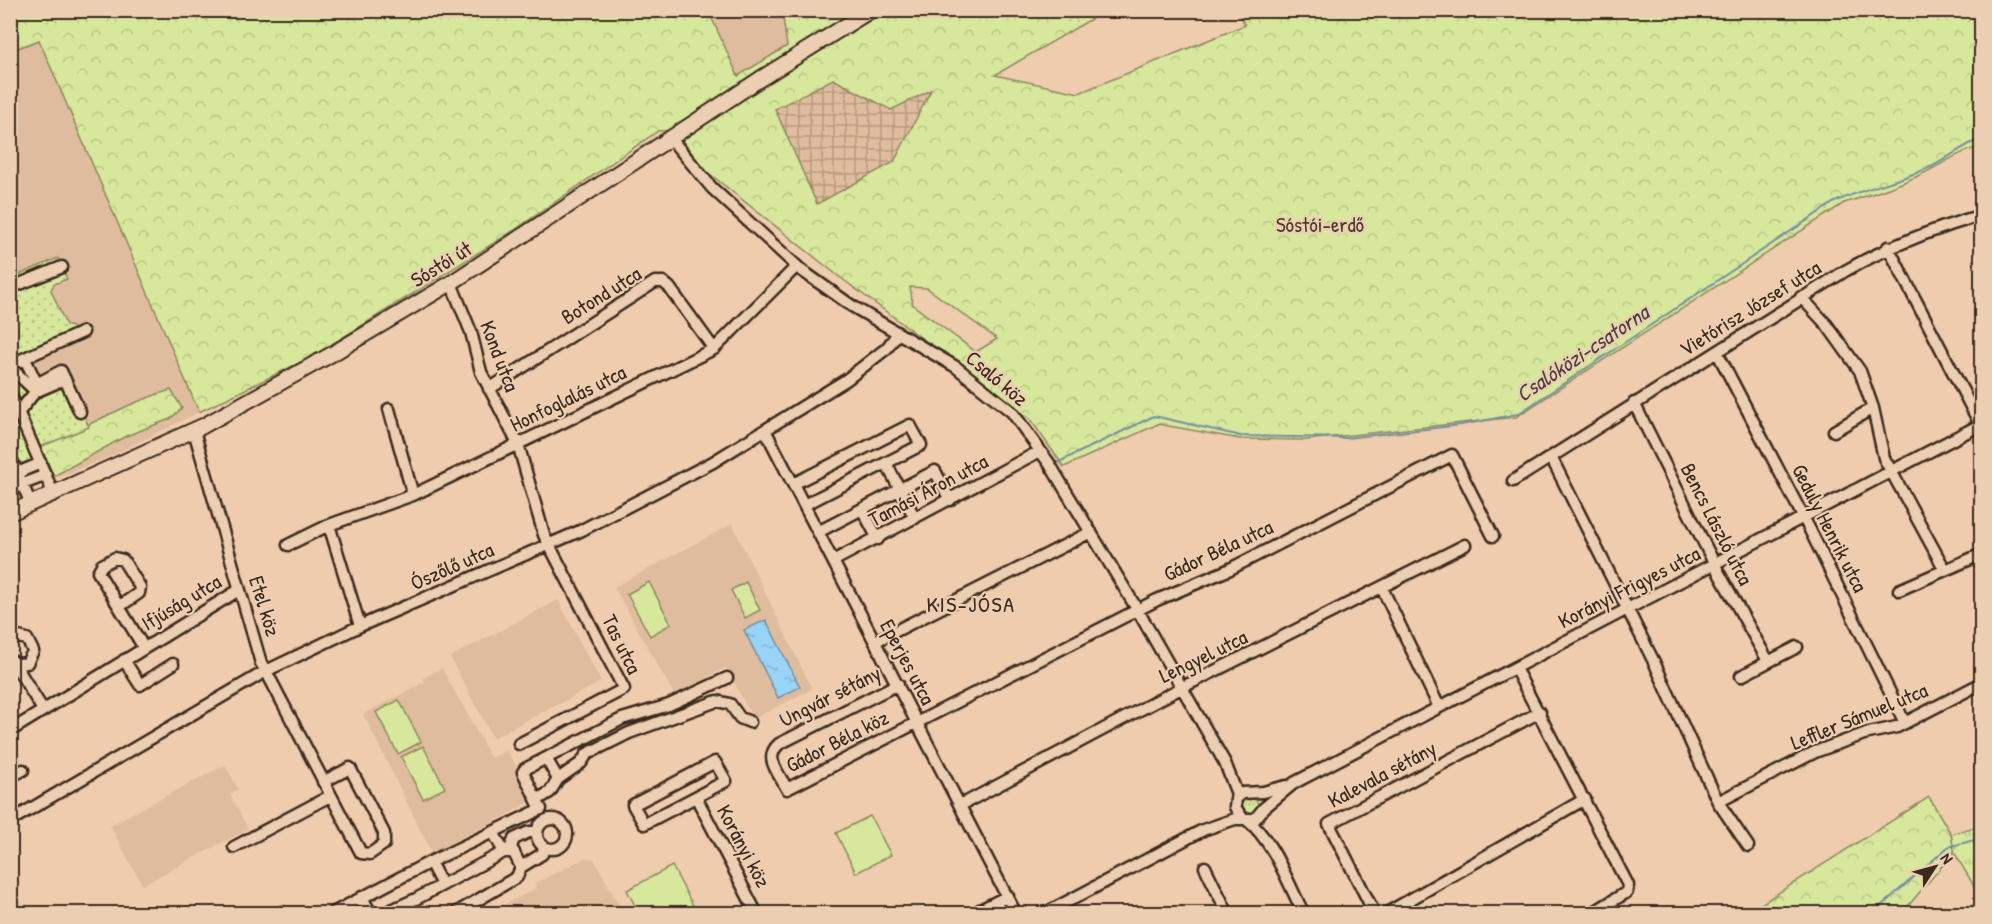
<svg xmlns="http://www.w3.org/2000/svg" width="1992" height="924" font-family="'Patrick Hand',sans-serif">
<style>
.built{fill:#e0bc9e}
.industrial{fill:url(#industrial-grid)}
.grass{fill:url(#grass-tufts);stroke:#89885c;stroke-width:1.5}
.forest{fill:url(#forest-crowns);stroke:#89885c;stroke-width:1.5;fill-rule:evenodd}
.park{fill:url(#park-dots);stroke:#89885c;stroke-width:1.5}
.pitch{fill:#d7e79b;stroke:#89885c;stroke-width:1.5}
.water{fill:url(#water-ripples);stroke:#738fa1;stroke-width:1.5}
.lines{fill:none;stroke-linecap:round;stroke-linejoin:round}
.stream{stroke:#738fa1;stroke-width:2}
.minor-casing{stroke:#3b2a1e;stroke-width:15}
.major-casing{stroke:#3b2a1e;stroke-width:18}
.minor{stroke:#ecceb2;stroke-width:10}
.major{stroke:#ecceb2;stroke-width:14}
.labels{text-anchor:middle;dominant-baseline:central;stroke-width:4.5;stroke-linejoin:round;paint-order:stroke}
.park-label{font-size:21px;fill:#4b3d2a;stroke:#ecceb2}
.street-label{font-size:21px;fill:#3b2a1e;stroke:#ecceb2}
.water-label{font-size:22px;font-style:italic;fill:#49433f;stroke:#ecceb2}
.neighbourhood-label{font-size:22px;letter-spacing:1.5px;fill:#3b2a1e;stroke:#ecceb2}
</style>
<defs>
<pattern id="industrial-grid" width="8" height="8" patternUnits="userSpaceOnUse" patternTransform="scale(1.5)"><rect width="8" height="8" fill="#e0bc9e"/><path d="M0 4h8M4 0v8" fill="none" stroke="#b79980"/></pattern>
<pattern id="grass-tufts" width="24" height="20" patternUnits="userSpaceOnUse" patternTransform="scale(1.5)"><rect width="24" height="20" fill="#d7e79b"/><path d="M3 7l-1-3M5 7V3M7 7l1-3M15 17l-1-3M17 17v-4M19 17l1-3" fill="none" stroke="#b9c685"/></pattern>
<pattern id="forest-crowns" width="20" height="18" patternUnits="userSpaceOnUse" patternTransform="scale(1.5)"><rect width="20" height="18" fill="#d7e79b"/><path d="M2 6a3 3 0 1 1 6 0M12 15a3 3 0 1 1 6 0" fill="none" stroke="#b9c685"/></pattern>
<pattern id="park-dots" width="8" height="8" patternUnits="userSpaceOnUse" patternTransform="scale(1.5)"><rect width="8" height="8" fill="#d7e79b"/><path d="M2 2h.1M6 6h.1" fill="none" stroke="#b9c685" stroke-width="1.8" stroke-linecap="round"/></pattern>
<pattern id="water-ripples" width="26" height="14" patternUnits="userSpaceOnUse" patternTransform="scale(1.5)"><rect width="26" height="14" fill="#98d3f8"/><path d="M2 4q2-2 4 0t4 0M15 11q2-2 4 0t4 0" fill="none" stroke="#84b5d4"/></pattern>
</defs>
<rect width="100%" height="100%" fill="#efccae"/>
<filter id="ink" filterUnits="userSpaceOnUse"><feTurbulence type="fractalNoise" baseFrequency=".0167" numOctaves="2"/><feDisplacementMap in="SourceGraphic" scale="12" xChannelSelector="R" yChannelSelector="G"/><feConvolveMatrix kernelMatrix="1 2 1 2 8 2 1 2 1" color-interpolation-filters="sRGB"/></filter>
<g filter="url(#ink)">
<path class="built" d="M708 11H782L787 46 738 76Z
M39 40 199 412 115 454 11 497V51Z
M732 524 812 689 753 719 726 667 675 696 614 587Z
M558 600 601 682 493 738 450 657Z
M442 668 491 758 507 750 533 800 494 822 495 825 488 828 486 825 432 853 363 714 425 682 423 678Z
M225 765 238 789 230 794 248 829 142 885 110 825Z
M585 858 594 859 623 913H487L537 888 535 883Z"/>
<path class="industrial" d="M833 79 891 110 932 89 894 162 817 204 775 109Z"/>
<path class="grass" d="M1240 806a9 9 0 1 1 18 0a9 9 0 1 1-18 0Z
M1981 825V898L1954 852 1951 834Z"/>
<path class="forest" d="M708 10 738 76 787 46 782 11H1105L995 75 1079 93 1245 25 1238 11 1981 10 1982 147C1960 150 1942 165 1922 174 1897 186 1870 195 1844 203L1516 417 1306 440 1240 439 1158 424 1064 467 1030 419 837 275 705 170 674 130 658 131 513 231 313 356 199 412 39 40 11 51V11ZM833 79 891 110 931 90 894 162 817 204 775 109ZM910 287 927 288 997 339 976 352 913 305Z
M171 390 182 408 170 419 126 436 54 476 40 447C84 429 125 403 171 390Z
M1929 797 1951 834 1954 852 1902 913H1747Z"/>
<path class="park" d="M58 258 67 279 54 284 51 290 66 325 72 327 76 337 28 357 30 376 24 379 67 375 89 427 35 449 48 481 11 497V278Z"/>
<path class="pitch" d="M649 582 671 624 650 636 627 594Z
M746 582 760 610 745 618 731 590Z
M399 700 421 742 398 754 376 712Z
M423 746 445 788 423 799 401 757Z
M870 816 891 855 856 873 836 833Z
M672 866 697 913H639L627 890Z"/>
<path class="water" d="M766 620 800 687 778 698 744 630Z"/>
<g class="lines">
<path class="stream" d="M1057 463 1154 416 1241 436 1346 438 1461 425 1518 414 1833 203C1865 187 1901 181 1933 166 1950 157 1964 145 1982 138
M1872 914 1948 847 1982 838"/>
<g class="minor-casing">
<path id="minor" d="M671 139 712 188 801 270 852 306 956 367 1012 412 1049 463 1137 609 1225 763 1237 794 1236 799
M1888 247 1982 428
M451 283 471 332 481 372 518 444 544 535 624 689 519 744
M10 288 62 267
M1801 297 1827 325 1860 371 1873 408 1884 458 1944 568
M1717 352 1810 530 1905 723
M17 361H26L36 382
M18 361 83 332
M10 367 31 387 61 371 80 412
M489 389 655 282H663L669 287 714 349
M10 393 54 495
M1634 403 1720 575 1768 661
M389 409 413 495
M19 412 35 392 65 379
M765 430 1016 914
M194 431 261 663 266 671 361 853 370 854 384 844V833L350 768 323 782
M1834 431 1873 408
M10 456 31 504
M1551 457 1655 664 1718 802 1748 846
M886 463 915 518
M10 476 41 463
M1513 481 1845 271C1889 246 1933 229 1982 215
M793 484 910 425 921 445 804 505
M10 489 46 475
M862 509 878 539
M818 532 935 471 950 500
M288 545 329 525
M833 561 1040 451
M1382 588 1439 707
M1899 590 1982 554
M120 606 139 593 140 587 123 560 115 558 102 565 98 572 144 648
M360 626 329 525 413 495 714 349 797 266
M10 641 18 637 27 639 33 651 27 663 18 664 10 660
M876 641 1091 532
M124 660 140 685 173 664
M14 663 43 710
M1515 668 1628 885 1627 892 1591 914
M1741 676 1797 647
M898 684 779 744C763 758 779 773 787 789L1157 600 1228 570 1452 455 1493 536
M10 731 239 590
M546 758 558 779
M715 762 726 781 644 824 633 805Z
M10 777 23 770
M696 797 757 914
M537 800 550 792 558 779 581 763 587 754 629 733 717 701 730 704 740 718 750 722
M1718 802 1815 752 1864 734 1897 727 1982 683
M961 805 1181 688 1465 545
M1243 819 1235 807 1236 799 1242 793 1263 792 1286 786
M537 834a15 15 0 1 1 30 0a15 15 0 1 1-30 0Z
M1247 820C1274 841 1288 884 1304 914
M10 821 266 671 360 626 580 531 713 462 846 380 887 348 898 333
M493 832 504 852
M234 847 330 796
M430 862 442 885
M521 867 542 854 545 847
M1205 867 1228 914
M362 897 371 914
M282 912 283 914
M331 914 430 862 541 809 523 772 525 769 622 719 669 705 727 678
M382 914 416 899 504 852H514
M454 914 517 877 521 867 511 847 514 839 529 832H537
M972 914 1008 896
M1044 914 1203 830 1235 819H1255L1264 808 1294 783 1982 424
M1375 914 1329 824 1540 712
M1385 914 1585 799"/>
</g>
<g class="major-casing">
<path id="major" d="M10 513 203 426 332 354 451 283 760 79 871 10"/>
</g>
<use href="#minor" class="minor"/>
<use href="#major" class="major"/>
</g>
</g>
<g class="labels">
<g class="park-label">
<text x="1320" y="224">Sóstói-erdő</text>
</g>
<g class="street-label">
<text transform="translate(441 264) rotate(-32)">Sóstói út</text>
<text transform="translate(601 295) rotate(-32)">Botond utca</text>
<text transform="translate(1750 308) rotate(-32)">Vietórisz József utca</text>
<text transform="translate(500 356) rotate(69)">Kond utca</text>
<text transform="translate(997 378) rotate(40)">Csaló köz</text>
<text transform="translate(568 398) rotate(-26)">Honfoglalás utca</text>
<text transform="translate(928 490) rotate(-28)">Tamási Áron utca</text>
<text transform="translate(1717 524) rotate(63)">Bencs László utca</text>
<text transform="translate(1830 528) rotate(63)">Geduly Henrik utca</text>
<text transform="translate(1218 550) rotate(-25)">Gádor Béla utca</text>
<text transform="translate(452 566) rotate(-24)">Ószőlő utca</text>
<text transform="translate(1629 587) rotate(-27)">Korányi Frigyes utca</text>
<text transform="translate(181 602) rotate(-31)">Ifjúság utca</text>
<text transform="translate(265 606) rotate(73)">Etel köz</text>
<text transform="translate(622 644) rotate(64)">Tas utca</text>
<text transform="translate(1203 656) rotate(-26)">Lengyel utca</text>
<text transform="translate(908 662) rotate(62)">Eperjes utca</text>
<text transform="translate(830 696) rotate(-27)">Ungvár sétány</text>
<text transform="translate(1859 716) rotate(-22)">Leffler Sámuel utca</text>
<text transform="translate(837 741) rotate(-27)">Gádor Béla köz</text>
<text transform="translate(1382 774) rotate(-28)">Kalevala sétány</text>
<text transform="translate(744 846) rotate(62)">Korányi köz</text>
</g>
<g class="water-label">
<text transform="translate(1582 353) rotate(-34)">Csalóközi-csatorna</text>
</g>
<g class="neighbourhood-label">
<text x="971" y="604">KIS-JÓSA</text>
</g>
</g>
<rect width="1992" height="924" fill="none" stroke="#ecceb2" stroke-width="36"/>
<rect x="18" y="18" width="1956" height="888" fill="none" stroke="#3b2a1e" stroke-width="2" filter="url(#ink)"/>
<g transform="translate(1935 867) rotate(54)" stroke="#ecceb2" stroke-width="4.5" paint-order="stroke">
<path d="M0-4.5L10 22L0 15L-10 22Z" fill="#3b2a1e"/>
<text y="-9" font-size="16" font-weight="bold" text-anchor="middle" fill="#3b2a1e">N</text>
</g>
</svg>
